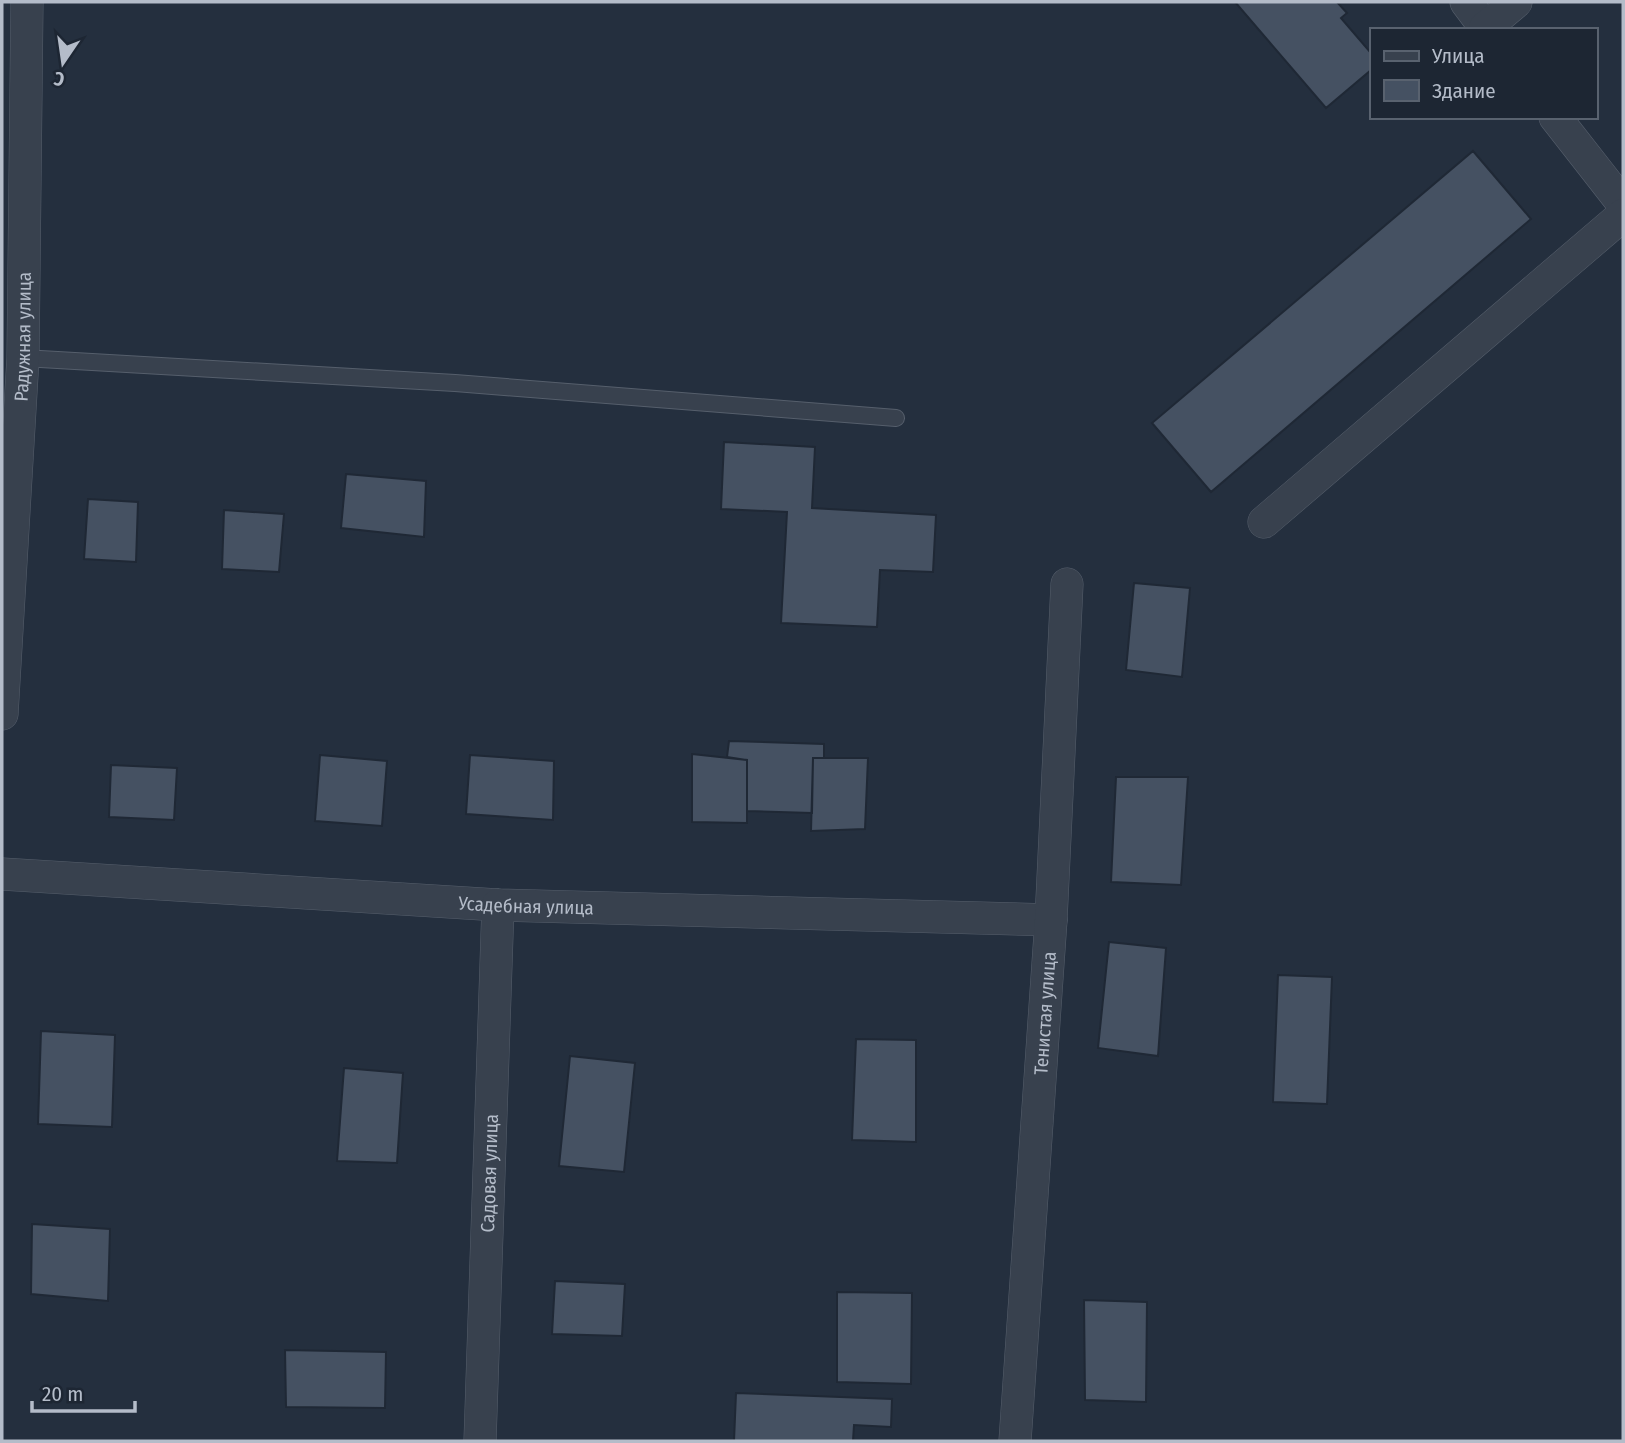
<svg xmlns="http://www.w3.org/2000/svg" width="1625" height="1443" font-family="'Fira Sans Condensed',sans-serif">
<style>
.building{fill:#455162;stroke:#1f2835;stroke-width:2}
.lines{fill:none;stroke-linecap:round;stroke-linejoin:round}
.lane-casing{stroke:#565f6c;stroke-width:18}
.street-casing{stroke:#565f6c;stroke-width:33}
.lane{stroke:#38414e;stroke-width:16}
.street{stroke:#38414e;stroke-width:32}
.labels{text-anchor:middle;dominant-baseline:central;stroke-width:5;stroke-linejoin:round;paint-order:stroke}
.street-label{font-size:19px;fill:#b4bcc9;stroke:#1d2633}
</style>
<rect width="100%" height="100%" fill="#242f3e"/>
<path class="building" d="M1235 2H1337L1347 13 1341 18 1371 53V70L1326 108Z
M1473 151 1531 219 1211 492 1152 423Z
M724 442 815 447 812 508 936 515 933 572 880 570 877 627 781 623 787 512 721 509Z
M346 474 426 481 424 537 341 528Z
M88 499 138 502 136 562 84 559Z
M224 510 284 514 279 572 222 569Z
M1134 583 1190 588 1182 677 1126 670Z
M729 741 824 744V758H813L812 813 747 811V760L727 757Z
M692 754 747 760V823L692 822Z
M320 755 387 761 382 826 315 821Z
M470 755 554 761 553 820 466 814Z
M813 758H868L865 829 811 831Z
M111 765 177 768 174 820 109 817Z
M1116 777H1188L1181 885 1111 882Z
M1109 942 1166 948 1158 1056 1098 1048Z
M1278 975 1332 977 1327 1104 1273 1102Z
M41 1031 115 1035 112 1127 38 1124Z
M856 1039 916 1040V1142L852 1140Z
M570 1056 635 1063 624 1172 559 1166Z
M344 1068 403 1073 397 1163 337 1161Z
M32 1224 110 1229 108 1301 31 1294Z
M555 1281 625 1284 622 1336 552 1334Z
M837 1292 912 1293 911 1384 837 1382Z
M1084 1300 1147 1302 1146 1402 1085 1400Z
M285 1350 386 1352 385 1408 286 1407Z
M736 1393 892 1399 891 1427 854 1425 853 1441H734Z"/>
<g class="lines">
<g class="lane-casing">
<path id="lane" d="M23 358 455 383 896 418"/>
</g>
<g class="street-casing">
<g id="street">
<path d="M1466 2 1487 30"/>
<path d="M1485 28 1516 2"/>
<path d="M1555 117 1623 204"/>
<path d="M1264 522 1623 215"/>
<path id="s1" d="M2 714 23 358 27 2"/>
<path id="s2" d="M2 874 498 905 1051 920"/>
<path id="s3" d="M480 1441 498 905"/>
<path id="s4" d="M1015 1441 1051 920 1067 584"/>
</g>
</g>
<use href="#lane" class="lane"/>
<use href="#street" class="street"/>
</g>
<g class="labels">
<g class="street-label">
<text stroke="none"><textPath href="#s1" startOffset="378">Радужная улица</textPath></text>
<text stroke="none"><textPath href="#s2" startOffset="525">Усадебная улица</textPath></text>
<text stroke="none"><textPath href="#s4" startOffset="429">Тенистая улица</textPath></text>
<text stroke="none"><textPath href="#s3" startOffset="268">Садовая улица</textPath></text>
</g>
</g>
<rect width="1625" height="1443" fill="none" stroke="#b4bcc9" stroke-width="7"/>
<rect x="1370" y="28" width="228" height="91" fill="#1d2633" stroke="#59626f" stroke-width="2"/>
<rect x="1384" y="51" width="35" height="10" fill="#38414e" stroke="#59626f" stroke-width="2"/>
<text x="1432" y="63" font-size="21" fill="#b4bcc9">Улица</text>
<rect x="1384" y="80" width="35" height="21" fill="#455162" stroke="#59626f" stroke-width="2"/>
<text x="1432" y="98" font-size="21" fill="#b4bcc9">Здание</text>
<g transform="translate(63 63) rotate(193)" stroke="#1d2633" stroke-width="5" paint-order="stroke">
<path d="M0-5L12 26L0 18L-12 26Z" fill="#b4bcc9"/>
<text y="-10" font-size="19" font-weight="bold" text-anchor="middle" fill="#b4bcc9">С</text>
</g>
<path d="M32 1401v10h103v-10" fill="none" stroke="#b4bcc9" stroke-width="3.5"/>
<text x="42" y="1401" font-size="21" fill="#b4bcc9" stroke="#1d2633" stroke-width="5" paint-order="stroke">20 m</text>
</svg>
